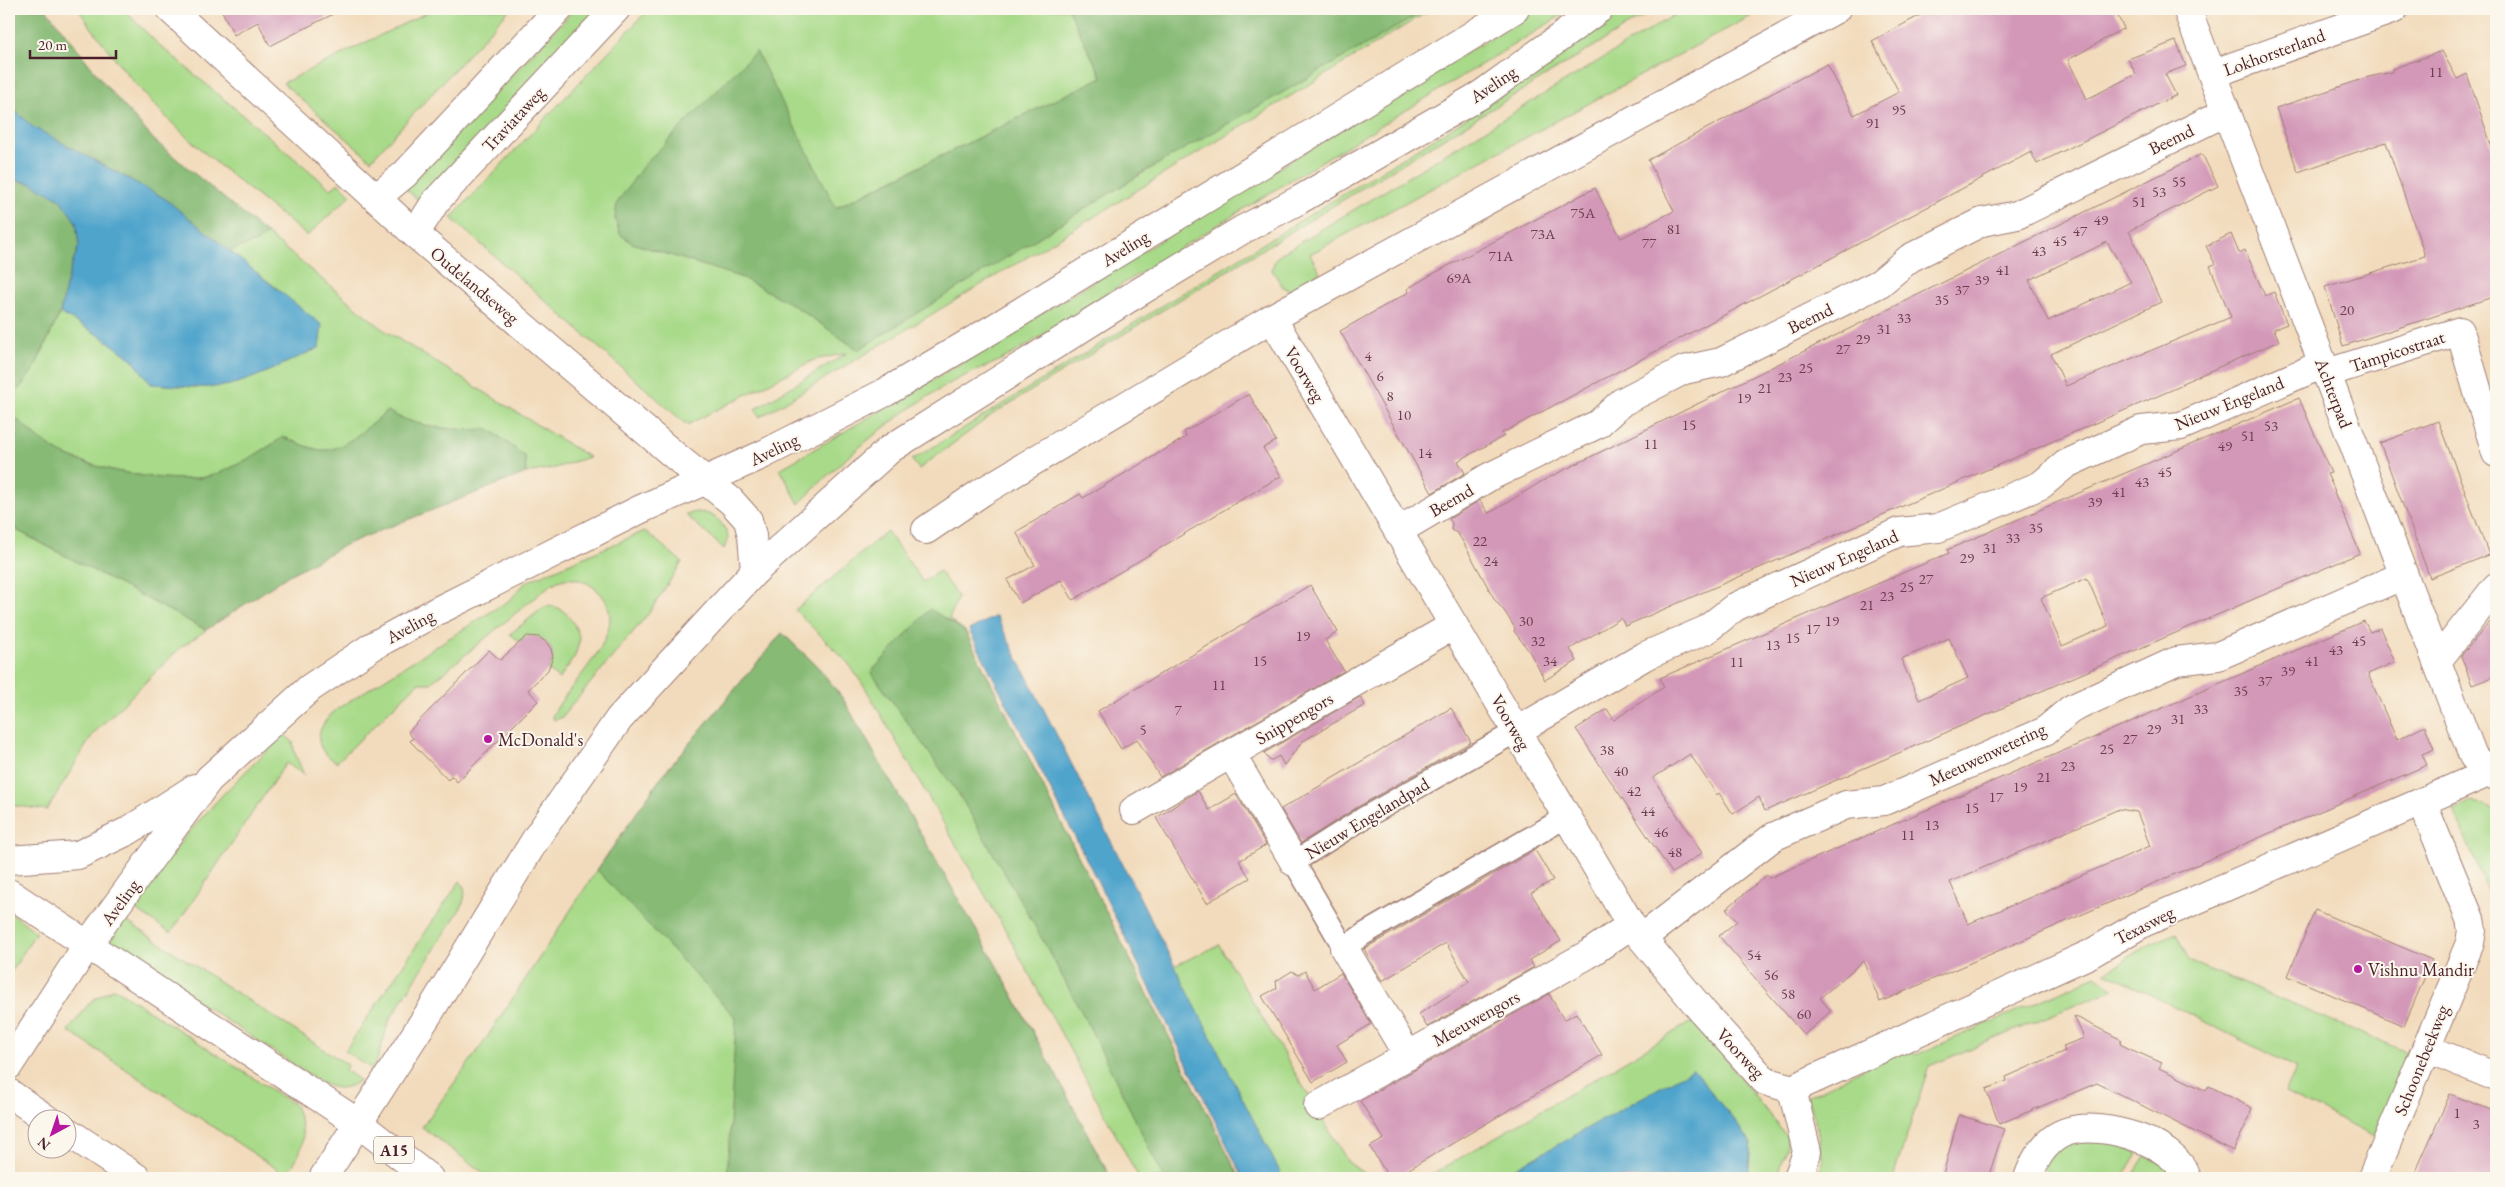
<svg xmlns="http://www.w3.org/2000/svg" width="2505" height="1187" font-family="'EB Garamond',serif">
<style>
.green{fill:#a8da89;stroke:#797c5a}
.forest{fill:#86ba75;stroke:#686c50}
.water{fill:#50a4cc;stroke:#4d627c}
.building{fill:#d398b8;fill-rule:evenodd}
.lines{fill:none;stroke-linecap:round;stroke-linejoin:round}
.pedestrian-casing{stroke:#9e7d74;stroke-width:24}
.minor-casing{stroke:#9e7d74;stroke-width:30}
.tertiary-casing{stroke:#9e7d74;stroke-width:30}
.secondary-casing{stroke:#9e7d74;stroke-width:30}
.motorway-casing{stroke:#9e7d74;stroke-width:30}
.pedestrian{stroke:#fff;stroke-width:21}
.minor{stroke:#fff;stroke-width:28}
.tertiary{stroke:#fff;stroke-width:28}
.secondary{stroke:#fff;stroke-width:28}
.motorway{stroke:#fff;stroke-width:28}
.poi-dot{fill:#b5179e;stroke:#fbf7ec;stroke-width:2}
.labels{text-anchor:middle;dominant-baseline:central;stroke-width:4;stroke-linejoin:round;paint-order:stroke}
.number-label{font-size:15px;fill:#6c3d4e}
.shield{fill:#fbf7ec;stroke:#7f6065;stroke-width:1}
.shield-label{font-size:16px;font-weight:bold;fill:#4a1f2b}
.street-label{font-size:18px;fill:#4a1f2b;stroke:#fbf7ec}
.poi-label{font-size:18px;fill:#4a1f2b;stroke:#fbf7ec;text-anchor:start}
</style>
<rect width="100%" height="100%" fill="#fbf7ec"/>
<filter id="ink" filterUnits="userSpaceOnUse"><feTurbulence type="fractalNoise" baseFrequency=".02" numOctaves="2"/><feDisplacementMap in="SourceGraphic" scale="10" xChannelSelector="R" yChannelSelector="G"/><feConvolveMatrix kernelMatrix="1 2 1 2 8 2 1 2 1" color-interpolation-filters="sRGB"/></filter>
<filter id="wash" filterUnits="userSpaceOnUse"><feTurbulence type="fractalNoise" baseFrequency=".0096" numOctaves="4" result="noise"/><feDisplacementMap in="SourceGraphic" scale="20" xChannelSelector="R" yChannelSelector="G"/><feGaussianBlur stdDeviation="1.12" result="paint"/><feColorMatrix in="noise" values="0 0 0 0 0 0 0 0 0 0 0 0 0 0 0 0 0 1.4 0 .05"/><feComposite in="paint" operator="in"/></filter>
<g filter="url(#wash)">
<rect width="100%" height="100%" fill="#f2dbbc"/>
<path class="green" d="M78 9H123L157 43 331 189 339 183 351 195 307 236C254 192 197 152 151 101 124 72 101 41 78 9Z
M434 9H510L371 160 283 83Z
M575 9H603L420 202 405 188Z
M649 9H1068L1102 77 835 208 615 218 620 234 632 243 743 278 795 306 856 348 1412 9H1432L1089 220 772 410 760 417 755 409 847 353 814 360 687 425 451 218Z
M1538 9H1572C1389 122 1202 231 1021 349 996 365 967 372 942 388 890 419 841 460 799 504L780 469 928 383Z
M1621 9H1655L993 414 919 469 912 460 1446 131 1501 96Z
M1684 9H1764L1310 254 1320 272 1290 290 1283 287 1272 270 1275 259 1281 254Z
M267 234 384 330 589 457 555 468 526 473 525 456 489 429C455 431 417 428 387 411 371 424 342 453 320 450 308 448 294 441 283 437 266 449 233 469 213 475 177 487 86 469 54 449 38 439 24 425 10 413L13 397 34 369 60 313 102 337 133 360 151 384C176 385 204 390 229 385 260 378 289 360 319 348L278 289 229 251 256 242Z
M695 512C712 512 723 520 728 537L724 549 686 515Z
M9 526 206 630 180 648 93 734 47 810 9 805Z
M645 531 682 562 649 613 561 718 554 720 552 717C567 683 629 637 604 598 598 589 589 583 579 580 565 576 556 581 545 589L431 683H418L337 762C309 747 317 726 337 709L511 599 526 582Z
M887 531 923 582 939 571 958 597 949 619 965 631 1240 1178H1139L1007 933 866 689 848 663 795 610Z
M550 606C567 607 575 625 580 639L575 656 559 679 548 670C562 649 540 628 519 641L510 634 544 607Z
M782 633 818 667 843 699 1006 982 1111 1178H490L422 1127 482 1045 597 870 662 776Z
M284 734 293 742 294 751 304 775 286 763 171 933 130 906 183 839 225 792Z
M2473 801 2496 811V900L2492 901 2454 811Z
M460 881C467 889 465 896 462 906L389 1021 378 1058 372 1069 345 1051Z
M9 911 36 932 9 976Z
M120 917 348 1065 345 1070 360 1080C347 1090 336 1090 322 1083L104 940Z
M2176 933 2189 961 2411 1054 2375 1137 2285 1093 2297 1068 2105 972 2149 945Z
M1219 945 1348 1162 1370 1178H1283L1174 966Z
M2096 976 2114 989 1929 1066 1893 1178H1817L1823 1161 1817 1128 1807 1097 1907 1047 1916 1055Z
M114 988 295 1105C306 1137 307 1146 286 1175L68 1031 91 1001Z
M1698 1018 1728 1052 1723 1056 1787 1137V1145L1776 1178H1748L1751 1142 1693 1069 1498 1178H1426Z
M2105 1139 2138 1153 2123 1178H2053L2041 1166 2062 1144Z
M2145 1156 2162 1164 2173 1178H2131Z"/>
<path class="forest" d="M9 9H46L107 87 154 140 267 234 256 242 229 251 164 198 33 127 9 105Z
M1068 9H1428L1144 172 858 350 795 306 743 278 632 243 620 234 615 218 617 203 643 166 756 51 836 208 1102 77Z
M9 179 30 183 59 198 76 222 79 245 69 274 60 313 34 369 13 397 10 413C24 425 38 439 54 449 85 469 177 487 213 475 233 469 266 449 283 437 294 441 308 448 320 450 342 453 371 424 387 411 417 428 455 431 489 429L525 456 526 473 349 543 289 575 206 630 9 526Z
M930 609 965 631 1240 1178H1164L1088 1024 1035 926 960 796 871 672Z
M782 633 818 667 843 699 1006 982 1111 1178H727L736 1018 597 870 662 776Z"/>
<path class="water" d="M9 105 33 127 164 198 322 325 319 348C289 360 260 378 229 385 204 390 176 385 151 384L133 360 102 337 60 313 69 274 79 245 76 222 59 198 30 183 9 179Z
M996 616 1283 1178H1243L1099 884 969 630Z
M1693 1069 1751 1142 1748 1178H1498Z"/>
<g id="blocks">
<path class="building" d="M221 9H343L270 46 258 22 234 35Z
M1932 9H2114L2124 28 2068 60 2087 99 2136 74 2128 59 2176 41 2186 66 2165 74 2176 95 2037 164 2031 152 1502 433 1504 436 1458 461 1465 473 1432 493 1340 331 1409 292 1407 289 1429 276 1595 188 1621 238 1674 211 1648 160 1827 64 1854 115 1899 92 1872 41Z
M2442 51 2457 79 2467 74 2496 159V296L2343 346 2325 287 2425 256 2386 142 2298 172 2276 108 2369 77 2392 72V69Z
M2202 154 2218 186 2129 231 2161 302 2051 354 2066 386 2231 317 2210 266 2215 264 2206 246 2231 234 2239 253 2245 250 2265 296 2274 292 2287 324 2274 329 2279 341 2182 383 2183 385 2167 392 1625 626 1621 618 1570 649 1577 661 1545 680 1529 651 1514 631 1515 628 1505 612 1495 600 1462 540 1457 533 1451 530 1452 523 1449 519 1480 500 1488 513 1495 510 1544 480ZM2107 242 2131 282 2048 321 2029 280Z
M1249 394 1276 441 1263 448 1281 476 1073 600 1061 580 1020 603 1007 580 1035 565 1016 532 1080 494 1083 498 1166 449 1186 437 1184 432Z
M2299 398 2331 473 2327 474 2335 491 2334 492 2360 553 1765 811 1759 797 1733 814 1719 793 1717 795 1690 754 1653 778 1702 853 1672 873 1576 729 1607 709 1614 720 1664 687 1660 678 1949 553 1947 550ZM2087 578 2108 626 2062 646 2041 598ZM1949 638 1968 678 1919 700 1901 659Z
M2438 421 2489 555 2430 578 2380 443Z
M1310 585 1338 632 1325 640 1344 671 1160 777 1137 739 1121 749 1098 711Z
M2496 615V676L2472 685 2461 656Z
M2364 621 2370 632 2380 628 2395 662 2368 674 2397 740 2425 726 2434 749 2422 754 2427 765 1880 1002 1863 961 1820 998 1831 1011 1804 1035 1719 936 1737 921 1726 909 1767 875 1769 878ZM2119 809 2137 812 2150 846 1968 924 1950 882Z
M527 636 539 637 546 642 551 649 553 657 548 670 528 690 538 701 457 782 452 776 448 780 410 741 413 738 408 732 489 650 500 660Z
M1360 697 1365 705 1303 741 1284 765 1279 756 1270 761 1264 753Z
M1451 708 1471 742 1356 808 1301 843 1281 809Z
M1198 791 1209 810 1236 794 1266 845 1239 861 1250 878 1207 903 1156 818Z
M1535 850 1553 880 1531 893 1561 941 1529 960 1534 967 1427 1027 1419 1014 1469 982 1446 943 1382 981 1364 949Z
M2315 910 2432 960 2404 1026 2288 976Z
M1292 971 1298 975 1305 971 1315 989 1341 973 1371 1024 1337 1045 1347 1062 1313 1082 1262 996 1277 988 1276 981Z
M1549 994 1564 1020 1576 1013 1602 1055 1394 1178H1389L1370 1147 1384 1139 1360 1101Z
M2074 1016 2122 1040 2120 1044 2130 1049 2162 1063 2159 1068 2206 1091 2209 1086 2252 1108 2250 1113 2251 1114 2233 1151 2097 1083 1999 1124 1986 1089 2007 1081 2006 1077 2065 1051 2063 1046 2084 1038Z
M2450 1094 2496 1112V1178H2413Z
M1959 1115 2004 1129 1988 1178H1942Z"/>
</g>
</g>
<g filter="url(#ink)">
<use href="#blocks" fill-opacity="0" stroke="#9e7d74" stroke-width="1"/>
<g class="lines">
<g class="pedestrian-casing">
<path id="pedestrian" d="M1517 731 1362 819 1294 862 1344 948 1364 934 1566 817"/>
</g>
<g class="minor-casing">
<path id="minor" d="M2187 9 2473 756 2488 773 2496 776
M2212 74 2394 9
M376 198 405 174 559 9
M415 234 436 201 616 9
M1272 318 1631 925 1703 1012 1765 1081 1792 1089
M2327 373 2460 331 2496 453
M926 530 982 492 1272 318 1836 9
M1398 531 1489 477 1598 424 1622 402 1684 370 1721 362 1880 283 1910 258 1982 222 2017 215 2226 112
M2437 661 2496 587
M1517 731 1645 656 1706 630 1735 607 1899 532 1938 528 2041 485 2066 464 2141 430 2181 426 2323 364
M1231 754 1294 862
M1134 810 1454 625
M1642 938 1773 837 1846 805 1884 801 2045 731 2071 709 2176 661 2218 656 2404 575
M1344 948 1408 1056
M2426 1048 2496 1077
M1792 1089 2090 954 2143 923 2488 773 2496 763
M1792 1089 1807 1152 1798 1178
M1318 1106 1587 955 1631 925
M2028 1178C2035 1158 2047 1137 2069 1131 2103 1121 2176 1142 2187 1178
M2372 1178 2470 943 2472 930 2470 919 2422 802"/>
</g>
<g class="tertiary-casing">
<path id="tertiary" d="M170 9 415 234 674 455 731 501 748 520 752 536 755 571"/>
</g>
<g class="secondary-casing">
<path id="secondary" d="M9 860 78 855 128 831 195 788
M9 893 358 1123
M9 1065 88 944 209 779 310 688 373 646 437 611 639 510 762 455 886 392 996 327 1515 9
M323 1178 431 1010 537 837 619 719 755 571 890 449 1126 300 1242 230 1299 200 1482 94 1599 9"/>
</g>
<g class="motorway-casing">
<path id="motorway" d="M9 1093 48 1120
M358 1123 429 1178
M68 1132 137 1178"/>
</g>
<use href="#pedestrian" class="pedestrian"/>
<use href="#minor" class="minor"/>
<use href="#tertiary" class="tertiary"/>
<use href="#secondary" class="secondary"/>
<use href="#motorway" class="motorway"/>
</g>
</g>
<g class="poi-dot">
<circle cx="488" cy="739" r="5"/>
<circle cx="2358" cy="969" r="5"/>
</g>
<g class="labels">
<g class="number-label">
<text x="2436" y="71">11</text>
<text x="1899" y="109">95</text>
<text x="1873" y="122">91</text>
<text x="2179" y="181">55</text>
<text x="2159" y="191">53</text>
<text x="2139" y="201">51</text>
<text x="1583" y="212">75A</text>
<text x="2101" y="219">49</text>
<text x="1674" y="228">81</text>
<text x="2080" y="230">47</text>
<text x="1543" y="233">73A</text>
<text x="2060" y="240">45</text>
<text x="1649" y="242">77</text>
<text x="2039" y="250">43</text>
<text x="1501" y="255">71A</text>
<text x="2003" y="269">41</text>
<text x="1459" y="277">69A</text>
<text x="1982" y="279">39</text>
<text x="1962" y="289">37</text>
<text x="1942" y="299">35</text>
<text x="2347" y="309">20</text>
<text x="1904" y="317">33</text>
<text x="1884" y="328">31</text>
<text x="1863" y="338">29</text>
<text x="1843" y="348">27</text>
<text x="1368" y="355">4</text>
<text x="1806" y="367">25</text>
<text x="1380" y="375">6</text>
<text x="1785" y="376">23</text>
<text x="1765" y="387">21</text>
<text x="1390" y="395">8</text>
<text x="1744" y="397">19</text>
<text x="1404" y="414">10</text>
<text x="1689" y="424">15</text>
<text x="2271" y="425">53</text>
<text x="2248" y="435">51</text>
<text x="1651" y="443">11</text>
<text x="2225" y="445">49</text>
<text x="1425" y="452">14</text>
<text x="2165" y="471">45</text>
<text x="2142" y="481">43</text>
<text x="2119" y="491">41</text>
<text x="2095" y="501">39</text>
<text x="2036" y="527">35</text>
<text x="2013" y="537">33</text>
<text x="1480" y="540">22</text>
<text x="1990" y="547">31</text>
<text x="1967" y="557">29</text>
<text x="1491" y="560">24</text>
<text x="1926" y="578">27</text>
<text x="1907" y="586">25</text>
<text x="1887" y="595">23</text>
<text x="1867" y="604">21</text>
<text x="1526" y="620">30</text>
<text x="1832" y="620">19</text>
<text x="1813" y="628">17</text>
<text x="1303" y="635">19</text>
<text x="1793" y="637">15</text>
<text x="1538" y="640">32</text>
<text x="2359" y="640">45</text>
<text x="1773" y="644">13</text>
<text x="2336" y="649">43</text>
<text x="1260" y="660">15</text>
<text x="1550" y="660">34</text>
<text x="2312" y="660">41</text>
<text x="1737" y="661">11</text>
<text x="2288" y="670">39</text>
<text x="2265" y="680">37</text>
<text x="1219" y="684">11</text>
<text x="2241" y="690">35</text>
<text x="2201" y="708">33</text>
<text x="1178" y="709">7</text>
<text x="2178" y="718">31</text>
<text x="2154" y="728">29</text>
<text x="1143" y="729">5</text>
<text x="2130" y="738">27</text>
<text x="2107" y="748">25</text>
<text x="1607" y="749">38</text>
<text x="2068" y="765">23</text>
<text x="1621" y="770">40</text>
<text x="2044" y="776">21</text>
<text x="2020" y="786">19</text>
<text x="1634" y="790">42</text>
<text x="1996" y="796">17</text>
<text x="1972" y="807">15</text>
<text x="1648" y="810">44</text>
<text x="1932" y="824">13</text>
<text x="1661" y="831">46</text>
<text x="1908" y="834">11</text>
<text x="1675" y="851">48</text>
<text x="1754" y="954">54</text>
<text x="1771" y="974">56</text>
<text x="1788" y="993">58</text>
<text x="1804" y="1013">60</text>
<text x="2457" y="1112">1</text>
<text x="2476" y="1123">3</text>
</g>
<rect class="shield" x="374" y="1136.5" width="40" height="27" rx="4"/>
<g class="shield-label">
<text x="394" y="1150">A15</text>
</g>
<g class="street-label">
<text transform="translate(2274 52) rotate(-20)">Lokhorsterland</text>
<text transform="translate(1493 84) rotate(-34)">Aveling</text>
<text transform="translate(513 119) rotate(-47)">Traviataweg</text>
<text transform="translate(2171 139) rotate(-26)">Beemd</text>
<text transform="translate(1125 248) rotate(-32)">Aveling</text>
<text transform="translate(475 285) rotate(40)">Oudelandseweg</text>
<text transform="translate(1810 318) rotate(-26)">Beemd</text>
<text transform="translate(2397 351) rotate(-18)">Tampicostraat</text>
<text transform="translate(1305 374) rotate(59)">Voorweg</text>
<text transform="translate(2334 393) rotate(69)">Achterpad</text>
<text transform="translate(2229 403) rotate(-22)">Nieuw Engeland</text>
<text transform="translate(774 449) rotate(-26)">Aveling</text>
<text transform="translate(1451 500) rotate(-30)">Beemd</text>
<text transform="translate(1844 558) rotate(-24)">Nieuw Engeland</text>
<text transform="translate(410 626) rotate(-29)">Aveling</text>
<text transform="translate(1294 718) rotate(-30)">Snippengors</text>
<text transform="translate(1511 722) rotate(60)">Voorweg</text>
<text transform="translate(1987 754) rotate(-25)">Meeuwenwetering</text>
<text transform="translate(1367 818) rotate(-31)">Nieuw Engelandpad</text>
<text transform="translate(120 902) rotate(-54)">Aveling</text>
<text transform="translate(2144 925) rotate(-27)">Texasweg</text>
<text transform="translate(1476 1018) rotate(-29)">Meeuwengors</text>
<text transform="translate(1741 1053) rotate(47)">Voorweg</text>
<text transform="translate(2421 1060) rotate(-68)">Schoonebeekweg</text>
</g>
<g class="poi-label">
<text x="498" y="739">McDonald's</text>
<text x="2368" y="969">Vishnu Mandir</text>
</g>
</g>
<rect width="2505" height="1187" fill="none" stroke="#fbf7ec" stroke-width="30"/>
<g transform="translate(52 1134) rotate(220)"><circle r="24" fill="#fbf7ec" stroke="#b4a19f"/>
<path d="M0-4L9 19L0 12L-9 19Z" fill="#b5179e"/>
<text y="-8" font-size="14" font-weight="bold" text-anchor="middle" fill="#4a1f2b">N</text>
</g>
<path d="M30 50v8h86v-8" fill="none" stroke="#4a1f2b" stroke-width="2.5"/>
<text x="38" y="50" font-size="15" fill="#4a1f2b" stroke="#fbf7ec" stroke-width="4" paint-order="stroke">20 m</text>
</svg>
